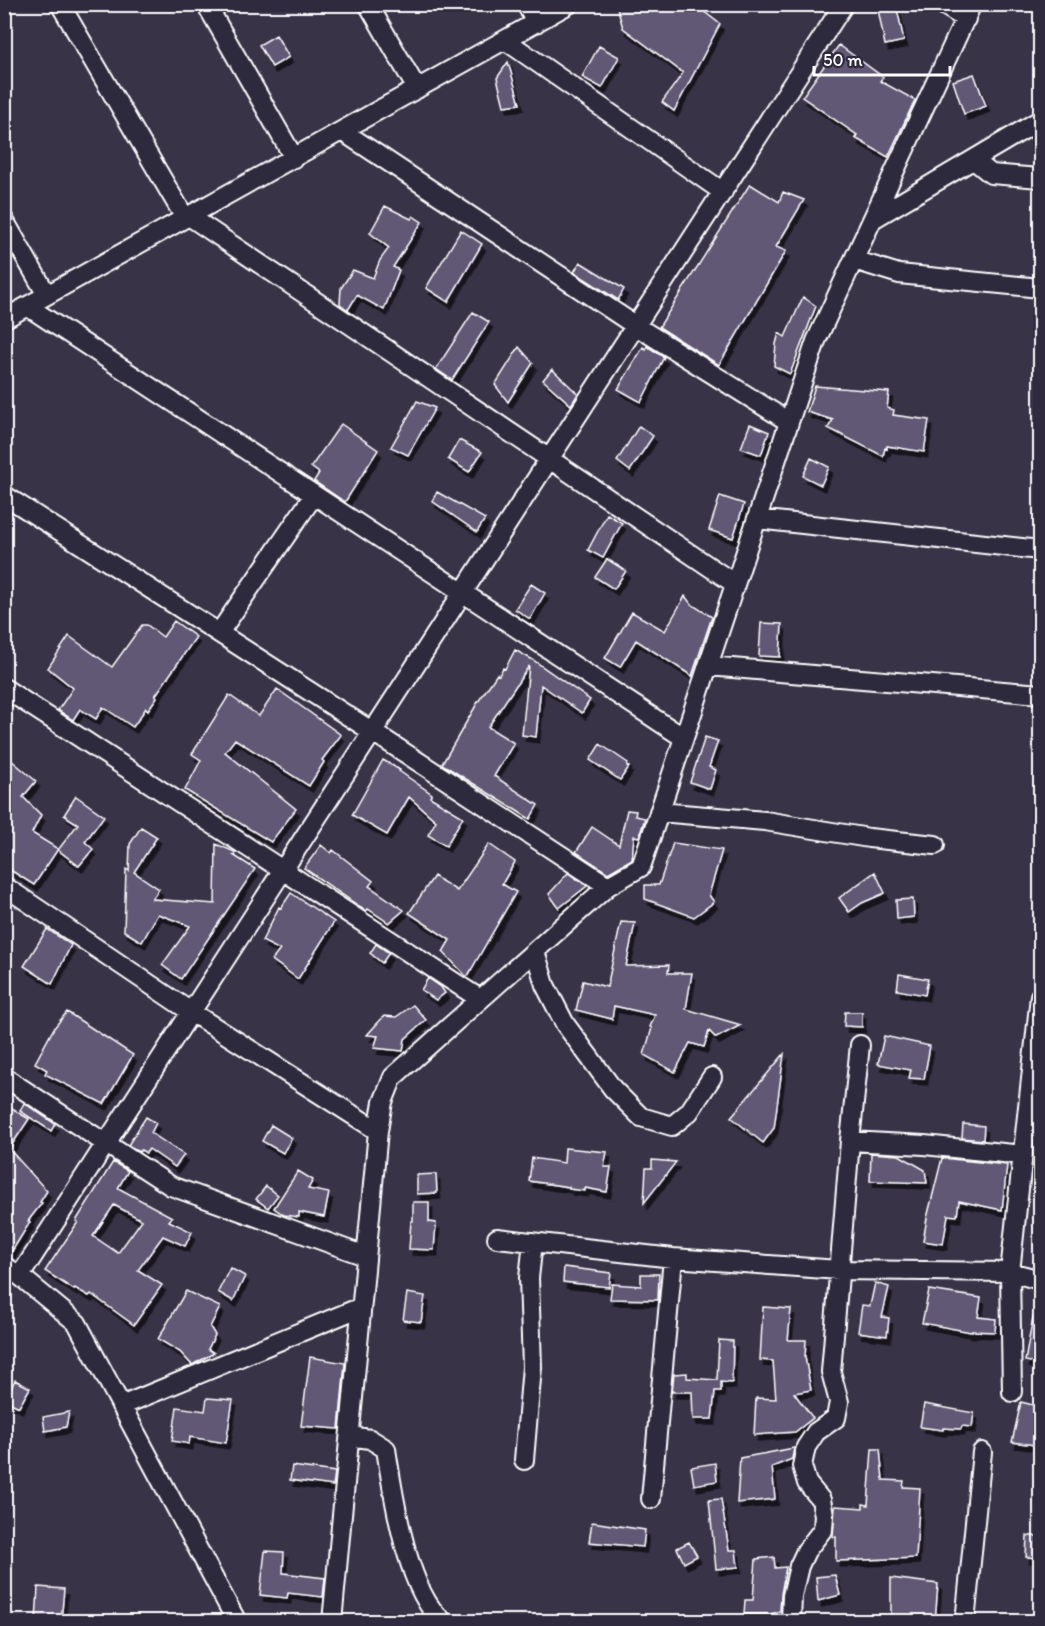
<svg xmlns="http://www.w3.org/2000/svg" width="1045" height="1626" font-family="Itim,sans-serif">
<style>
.building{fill:#605875;stroke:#fff;stroke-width:1.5;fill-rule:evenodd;filter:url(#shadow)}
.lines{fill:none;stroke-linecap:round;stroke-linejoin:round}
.minor-casing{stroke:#fff;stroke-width:22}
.minor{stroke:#2f2a3d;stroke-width:18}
</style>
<defs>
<filter id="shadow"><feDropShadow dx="3.5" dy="6" stdDeviation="0" flood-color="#0009"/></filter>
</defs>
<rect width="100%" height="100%" fill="#393348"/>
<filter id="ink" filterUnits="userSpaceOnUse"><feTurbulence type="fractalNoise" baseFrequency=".0167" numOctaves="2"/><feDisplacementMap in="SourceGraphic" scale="12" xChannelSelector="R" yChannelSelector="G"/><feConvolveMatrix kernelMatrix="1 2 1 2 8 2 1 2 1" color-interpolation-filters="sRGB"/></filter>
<g filter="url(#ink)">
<path class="building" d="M616 4H694L720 24 674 111 662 102 683 73 623 28Z
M877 4H896L904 41 885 45Z
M276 35 289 57 272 67 259 45Z
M839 45 883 77 880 81 915 100 888 157 855 138 857 135 802 97Z
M599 46 619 57 602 88 582 77Z
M508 62 520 104 504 106 497 78Z
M974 74 986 106 964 114 953 81Z
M750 184 779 202 783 192 804 200 776 247 786 251 719 365 659 327Z
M385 206 411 219 413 216 422 222 393 267 399 270 384 310 357 295 348 310 340 304 341 288 353 270 373 278 380 260 389 248 370 233Z
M461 230 482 244 448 302 426 288Z
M580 262 624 289 618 300 574 272Z
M803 297 816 306 790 374 774 366 776 344 779 333 785 337Z
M473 312 489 322 452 380 436 369Z
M647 346 664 357 641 402 618 389 643 347 646 349Z
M519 347 533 363 508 402 495 385Z
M552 369 578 394 571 405 543 380Z
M815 386 889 392 887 408 894 410 893 415 929 420 924 452 887 446V449L885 448 883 456 828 428 833 420 807 412Z
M417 401 435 408 408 455 391 447Z
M341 424 378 450 345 502 314 481 319 473 311 467Z
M750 424 769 432 761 455 741 448Z
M639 426 653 436 630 471 617 461Z
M459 440 482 452 469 472 448 459Z
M811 458 829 467 821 485 803 476Z
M437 492 485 519 477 532 432 501Z
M720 496 744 504 733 538 709 530Z
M607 514 622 523 603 558 588 550Z
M607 559 626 571 614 589 595 577Z
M531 584 545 593 530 619 515 609Z
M685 596 691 604 712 617 692 676 636 640 620 667 605 658 632 612 665 631Z
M174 621 196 637 155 696 157 697 148 710 146 708 133 727 103 707 96 719 80 709 73 720 58 710 73 688 48 668 69 636 112 667 142 625H147L163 637Z
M761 623 782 624 780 657 759 656Z
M515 650 533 660 590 700 582 713 541 685 536 737 522 735 529 666 488 727 514 743 494 776 538 805 530 819 442 764 478 702 497 674 499 675 503 668 505 669Z
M277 689 341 735 322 760 324 762 309 786 235 739 225 752 296 809 271 842 185 790 201 760 192 754 229 695 259 716Z
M705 737 718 741 709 767 716 770 710 789 690 782Z
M600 744 628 763 627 766 629 767 620 780 590 760Z
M4 754 36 781 23 797 41 815 32 833 58 849 34 885 4 866Z
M383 760 400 770 399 771 432 794 430 797 463 817 446 846 428 835 436 821 409 797 387 835 352 815Z
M76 796 104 816 85 842 93 849 79 866 58 850 78 824 64 815Z
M627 810 636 811 635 816 645 818 639 837 634 836 632 859 608 873 576 852 592 827 619 845Z
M141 827 157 837 134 872 159 889 152 899 215 904 216 844 235 852 233 855 255 869 181 979 162 965 190 926 158 914 142 942 124 931 126 869 129 871 130 844Z
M673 843 722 850 709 895 714 902 694 917 645 899V885H659Z
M489 844 515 862 502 884 516 892 467 977 443 952 450 940 409 913 434 876 457 891Z
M321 845 331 853 333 850 373 881 369 886 404 910 389 923 368 909 366 911 304 868Z
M875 872 885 893 862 903 849 912 839 898Z
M568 873 587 886 559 908 549 894Z
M291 893 334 922 298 979 272 960 280 950 262 941 279 907 281 908Z
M913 899 914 917 897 919 896 900Z
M621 922 635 923 626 966 669 965 668 973H692L686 1009 741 1025 716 1038 709 1031 704 1047 690 1043 675 1072 644 1055 652 1028 650 1027 655 1015 614 1006 612 1019 576 1010 583 981 607 987Z
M47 929 71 945 52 984 24 966Z
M376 944 389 953 382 963 370 953Z
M899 974 928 979 925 995 897 990Z
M428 978 441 987 445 993 436 1000 421 990Z
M413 1005 426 1020 405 1039 403 1051 374 1048 378 1036 367 1035 384 1016 396 1017Z
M67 1012 133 1055 104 1104 45 1074 47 1070 35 1063 54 1028Z
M845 1012H862V1027L844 1026Z
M884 1036 930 1046 924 1079 909 1078 911 1070 878 1064Z
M784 1054 774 1128 763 1143 731 1117Z
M24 1103 55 1124 51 1131 20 1111Z
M9 1107 29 1119 9 1149 47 1191 40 1202 42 1203 28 1221 30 1222 9 1256 4 1255V1115Z
M146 1117 156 1123 151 1133 184 1155 175 1167 149 1149 146 1153 141 1150 139 1152 128 1145Z
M963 1124 984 1126 983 1140 962 1138Z
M271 1125 292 1138 283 1153 262 1141Z
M565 1148 607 1152 604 1167H611L607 1192 585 1188V1191L569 1189V1187L529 1181 532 1158 564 1163Z
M871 1153 899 1155 925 1170 927 1183 870 1181Z
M942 1158 1007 1165 1002 1210 959 1201 957 1216 948 1215 943 1244 923 1241 927 1218Z
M652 1160 676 1162 644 1203 646 1168H652Z
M113 1162 128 1171 118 1188 172 1217 169 1221 192 1232 185 1246 163 1236 138 1270 162 1285 134 1325 91 1294 89 1296 75 1288 74 1290 45 1271 78 1222 76 1221ZM114 1205 142 1220 118 1253 93 1236Z
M298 1171 313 1180 308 1189 329 1193 324 1217 299 1212V1217L284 1215 274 1208Z
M436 1174 437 1193 417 1194V1175Z
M266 1186 278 1195 268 1208 256 1199Z
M413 1202H429V1222L436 1223 434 1250 409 1249 411 1221H413Z
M564 1267 611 1273 609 1287 563 1282Z
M230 1268 245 1276 233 1301 218 1292Z
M641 1274H659L658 1300 610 1299 612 1284 641 1286Z
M875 1283 889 1287 882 1317 889 1318 887 1336 858 1332 862 1305 870 1306Z
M929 1290 981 1298 978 1317 996 1319 995 1332 972 1331 971 1332 922 1323Z
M186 1291 220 1307 210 1327 215 1335 208 1349 214 1353 192 1365 180 1352 158 1339Z
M407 1293 425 1296 421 1322 403 1320Z
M763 1307 791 1309 788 1340H806L805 1357 811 1390 794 1393 813 1418 795 1432 754 1435 756 1398 776 1399 773 1361 760 1360Z
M1033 1317 1041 1318V1364L1025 1361Z
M719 1340 733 1341 732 1383 721 1382V1391H715L712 1419H693L692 1392H672L674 1374 687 1373V1378L717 1380Z
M310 1357 345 1363 339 1429 301 1426Z
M15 1380 30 1388 19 1407 5 1400Z
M207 1398 233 1400 226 1443 190 1437 189 1444 172 1441 177 1407 205 1411Z
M1021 1402 1041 1407 1035 1445 1012 1442Z
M924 1404 974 1413 972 1427 962 1426 961 1429 943 1428V1430L920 1427Z
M69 1412 66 1427 45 1431 43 1417Z
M794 1448 792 1459 772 1467 775 1499 737 1503 740 1458Z
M872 1449H880L883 1480 904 1481 903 1487 920 1488 916 1558 836 1561V1537H833L835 1506 863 1508V1504L868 1505Z
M715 1463 717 1481 694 1485 691 1467Z
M292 1466 335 1472 333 1486 290 1480Z
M721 1499 729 1550H736L738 1567 716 1569 709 1500Z
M592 1522 645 1530 643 1547 589 1542Z
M1027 1536H1041V1558L1026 1557Z
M689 1542 697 1556 684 1563 677 1548Z
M265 1551 284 1552 283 1573 325 1578 323 1597 288 1593 287 1598 260 1595Z
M774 1557 775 1568 786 1567 781 1594 780 1611 771 1614H744L745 1600H753L756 1559Z
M835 1575 840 1595 818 1601 816 1577Z
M891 1578 938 1584 935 1622H891Z
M38 1587 64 1589 61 1622H36Z"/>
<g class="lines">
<g class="minor-casing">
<path id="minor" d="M60 4 185 218
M206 4 294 158
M368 4 417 89
M526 4 536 23
M942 4 966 19
M505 40 723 192
M342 131 636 326 789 422
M974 160 991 174 1040 178
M189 216 735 584
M873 219 1040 120
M4 220 47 295
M854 260 899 274 1040 288
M27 306 684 738
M4 319 569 4
M4 495 373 732 608 886
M757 519 1040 550
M219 633 314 495
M708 666 1040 694
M4 688 480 999
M659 812 765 821 869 838 935 845
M4 886 191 1012 378 1131
M535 951 545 985 565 1024 613 1089 641 1117 672 1126 689 1112 712 1077
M4 1077 171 1186 365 1256
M850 1141 924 1145 1023 1155
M497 1238 673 1258 839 1270 1010 1272 1040 1280
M4 1266 20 1276 77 1323 237 1622
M20 1276 844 4
M1012 1392 1010 1272 1040 996
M121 1406 361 1307
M350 1436 370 1439 386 1449C393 1494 407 1594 444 1622
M524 1460 532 1367 529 1278 533 1242
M651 1499 673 1258
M332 1622 378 1131 383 1102 393 1077 608 886 641 867 816 341 972 4
M791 1622 792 1596 799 1566 806 1551 823 1529 824 1515 821 1500 807 1483 802 1466 806 1447 816 1432 836 1418 839 1402 831 1372 850 1141 860 1045
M965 1622 982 1452"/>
</g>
<use href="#minor" class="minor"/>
</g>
</g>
<rect width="1045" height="1626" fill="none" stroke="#2f2a3d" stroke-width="24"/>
<rect x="12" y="12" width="1021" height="1602" fill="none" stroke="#fff" stroke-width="2" filter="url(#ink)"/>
<path d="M814 66v9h136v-9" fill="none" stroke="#ffffff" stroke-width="3"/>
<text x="823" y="66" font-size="18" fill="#ffffff" stroke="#2f2a3d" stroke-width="4.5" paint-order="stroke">50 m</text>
</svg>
